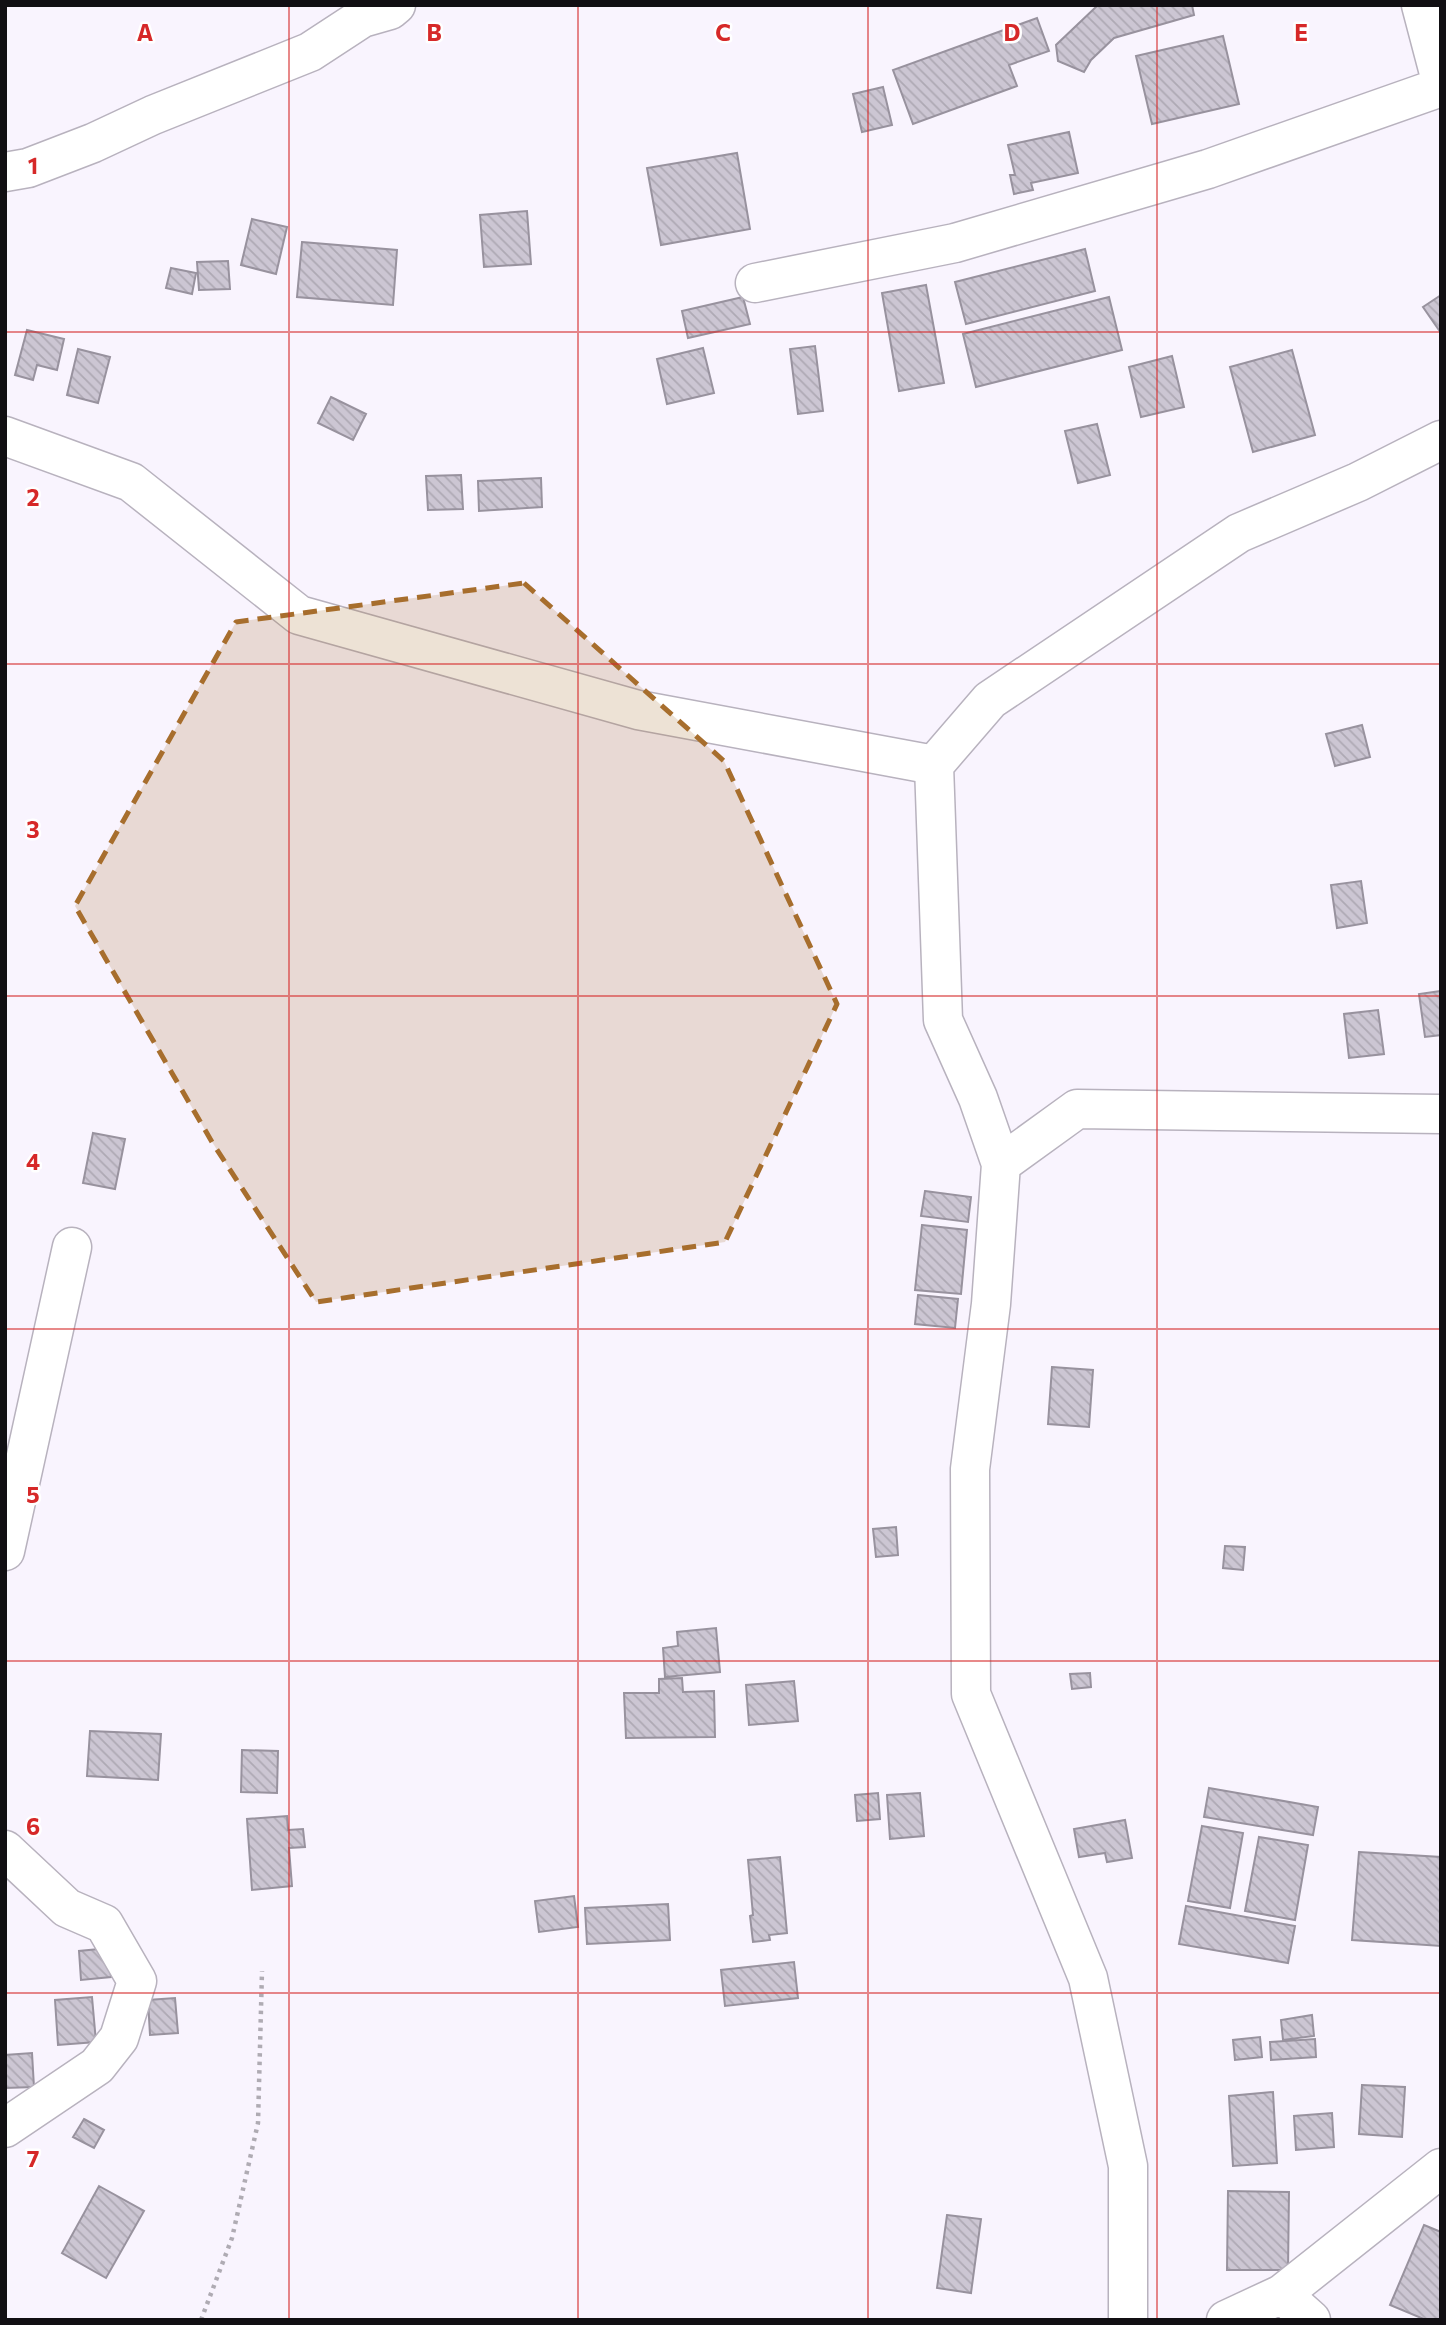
<svg xmlns="http://www.w3.org/2000/svg" width="1446" height="2325" font-family="Commissioner,sans-serif">
<style>
.building{fill:url(#building-back-hatch);stroke:#98929e;stroke-width:2}
.lines{fill:none;stroke-linecap:round;stroke-linejoin:round}
.minor-casing{stroke:#b8b2be;stroke-width:41}
.path{stroke:#afabb3;stroke-width:4.5;stroke-dasharray:3.5 5;stroke-linecap:butt}
.minor{stroke:#fff;stroke-width:38}
.marked{fill:#a76e2d;fill-opacity:0.2;stroke:#a76e2d;stroke-width:5;stroke-dasharray:14 9;stroke-linejoin:round}
.grid{fill:none;stroke:#d62828;stroke-width:2;stroke-opacity:0.55}
.grid-label{font-size:23px;text-anchor:middle;font-weight:bold;fill:#d62828;stroke:#fff;stroke-width:5;stroke-linejoin:round;paint-order:stroke}
</style>
<defs>
<pattern id="building-back-hatch" width="6" height="6" patternUnits="userSpaceOnUse" patternTransform="scale(1.75)"><rect width="6" height="6" fill="#ccc6d3"/><path d="M-1 5l2 2M0 0l6 6M5-1l2 2" fill="none" stroke="#aea9b4"/></pattern>
</defs>
<rect width="100%" height="100%" fill="#f9f4fe"/>
<path class="building" d="M1098 5H1192L1194 15 1114 38 1091 60 1084 72 1058 61 1056 45Z
M1037 18 1049 51 1009 65 1017 86 913 124 893 70Z
M1223 36 1239 104 1152 124 1136 56Z
M883 87 892 125 862 132 853 94Z
M1069 132 1078 173 1031 183 1033 190 1014 194 1010 175H1015L1008 145Z
M737 153 750 229 661 245 647 168Z
M527 211 531 264 484 267 480 215Z
M252 219 287 227 276 274 241 265Z
M302 242 397 250 393 305 297 297Z
M1085 249 1095 291 966 324 955 282Z
M228 261 230 289 199 290 197 262Z
M171 268 196 273 192 294 166 288Z
M926 285 944 383 899 391 882 293Z
M1441 295V333L1423 307Z
M743 297 750 324 688 338 682 311Z
M1109 297 1122 350 976 387 963 334Z
M27 330 64 339 57 370 37 365 33 380 15 375Z
M815 346 823 411 798 414 790 349Z
M703 348 714 393 667 404 657 359Z
M78 349 110 357 98 403 67 395Z
M1292 350 1315 435 1253 452 1230 367Z
M1172 356 1184 407 1141 417 1129 367Z
M331 397 366 414 353 440 318 423Z
M1097 424 1110 475 1078 483 1065 431Z
M461 475 463 509 428 510 426 476Z
M541 478 542 507 479 511 478 481Z
M1362 725 1370 757 1335 766 1326 734Z
M1361 881 1367 923 1337 928 1331 885Z
M1441 991V1035L1425 1037 1419 994Z
M1378 1010 1384 1054 1349 1058 1344 1014Z
M93 1133 125 1139 115 1189 83 1183Z
M925 1191 971 1197 968 1222 921 1216Z
M922 1225 967 1230 961 1294 915 1290Z
M918 1295 958 1299 955 1328 915 1324Z
M1052 1367 1093 1370 1089 1427 1048 1424Z
M896 1527 898 1555 876 1557 873 1529Z
M1225 1546 1245 1547 1243 1570 1223 1568Z
M716 1628 720 1672 665 1677 663 1648 678 1646 677 1632Z
M1090 1673 1091 1687 1072 1689 1070 1674Z
M682 1678 683 1692 714 1691 715 1737 626 1738 624 1693H659V1679Z
M794 1681 798 1721 749 1725 746 1685Z
M90 1731 161 1734 158 1780 87 1776Z
M242 1750 278 1751 277 1793 241 1792Z
M1209 1788 1318 1807 1313 1835 1204 1817Z
M878 1793 880 1819 857 1821 855 1795Z
M920 1793 924 1836 890 1839 887 1795Z
M287 1816 288 1830 303 1829 305 1847 289 1848 292 1886 252 1890 247 1819Z
M1125 1820 1132 1858 1107 1862 1105 1853 1079 1857 1074 1829Z
M1202 1826 1243 1833 1230 1908 1188 1901Z
M1259 1837 1308 1845 1295 1920 1245 1911Z
M1359 1852 1441 1857V1946L1352 1940Z
M780 1857 787 1933 769 1935 770 1940 753 1942 750 1916 753 1915 748 1860Z
M574 1896 578 1927 539 1932 535 1901Z
M668 1904 670 1940 587 1944 585 1908Z
M1186 1906 1295 1926 1288 1963 1179 1944Z
M109 1948 111 1977 81 1980 79 1951Z
M794 1962 798 1998 725 2006 721 1970Z
M92 1997 96 2042 58 2045 55 2000Z
M175 1998 178 2033 150 2035 148 2000Z
M1312 2015 1314 2036 1283 2040 1281 2020Z
M1260 2037 1262 2057 1235 2060 1233 2040Z
M1315 2039 1316 2057 1271 2060 1270 2042Z
M32 2053 34 2087 5 2088V2055Z
M1362 2085 1405 2087 1402 2137 1359 2134Z
M1273 2092 1277 2163 1233 2166 1229 2096Z
M1332 2113 1334 2147 1296 2150 1294 2116Z
M84 2119 104 2130 94 2148 73 2137Z
M99 2186 144 2211 106 2278 62 2253Z
M1228 2191 1289 2192 1288 2270H1227Z
M947 2215 981 2219 971 2293 937 2288Z
M1424 2225 1441 2232V2320H1426L1390 2305Z"/>
<g class="lines">
<g class="minor-casing">
<path id="minor" d="M1421 5 1441 81
M5 172 28 168 93 143 153 115 310 52 362 18 390 10 396 5
M755 283 955 243 1208 169 1441 87
M5 436 131 482 299 615 638 710 934 765
M1001 1164 978 1098 943 1020 934 765 990 700 1239 533 1358 482 1441 440
M5 1551 72 1247
M5 1850 67 1908 104 1924 137 1981 119 2038 97 2066 5 2128
M1282 2294 1311 2320
M1128 2320V2166L1088 1978 971 1694 970 1469 991 1304 1001 1164 1077 1109 1441 1114
M1226 2320 1282 2294 1441 2168"/>
</g>
<path class="path" d="M201 2320 232 2238 258 2123 262 1971"/>
<use href="#minor" class="minor"/>
</g>
<path class="marked" d="M524 583 724 761 837 1004 725 1242 316 1302 212 1142 75 906 236 622Z"/>
<path class="grid" d="M289 5V2320M578 5V2320M868 5V2320M1157 5V2320M5 332H1441M5 664H1441M5 996H1441M5 1329H1441M5 1661H1441M5 1993H1441"/>
<g class="grid-label">
<text x="145" y="41">A</text>
<text x="434" y="41">B</text>
<text x="723" y="41">C</text>
<text x="1012" y="41">D</text>
<text x="1301" y="41">E</text>
<text x="33" y="174">1</text>
<text x="33" y="506">2</text>
<text x="33" y="838">3</text>
<text x="33" y="1170">4</text>
<text x="33" y="1503">5</text>
<text x="33" y="1835">6</text>
<text x="33" y="2167">7</text>
</g>
<rect width="1446" height="2325" fill="none" stroke="#110f13" stroke-width="14"/>
</svg>
